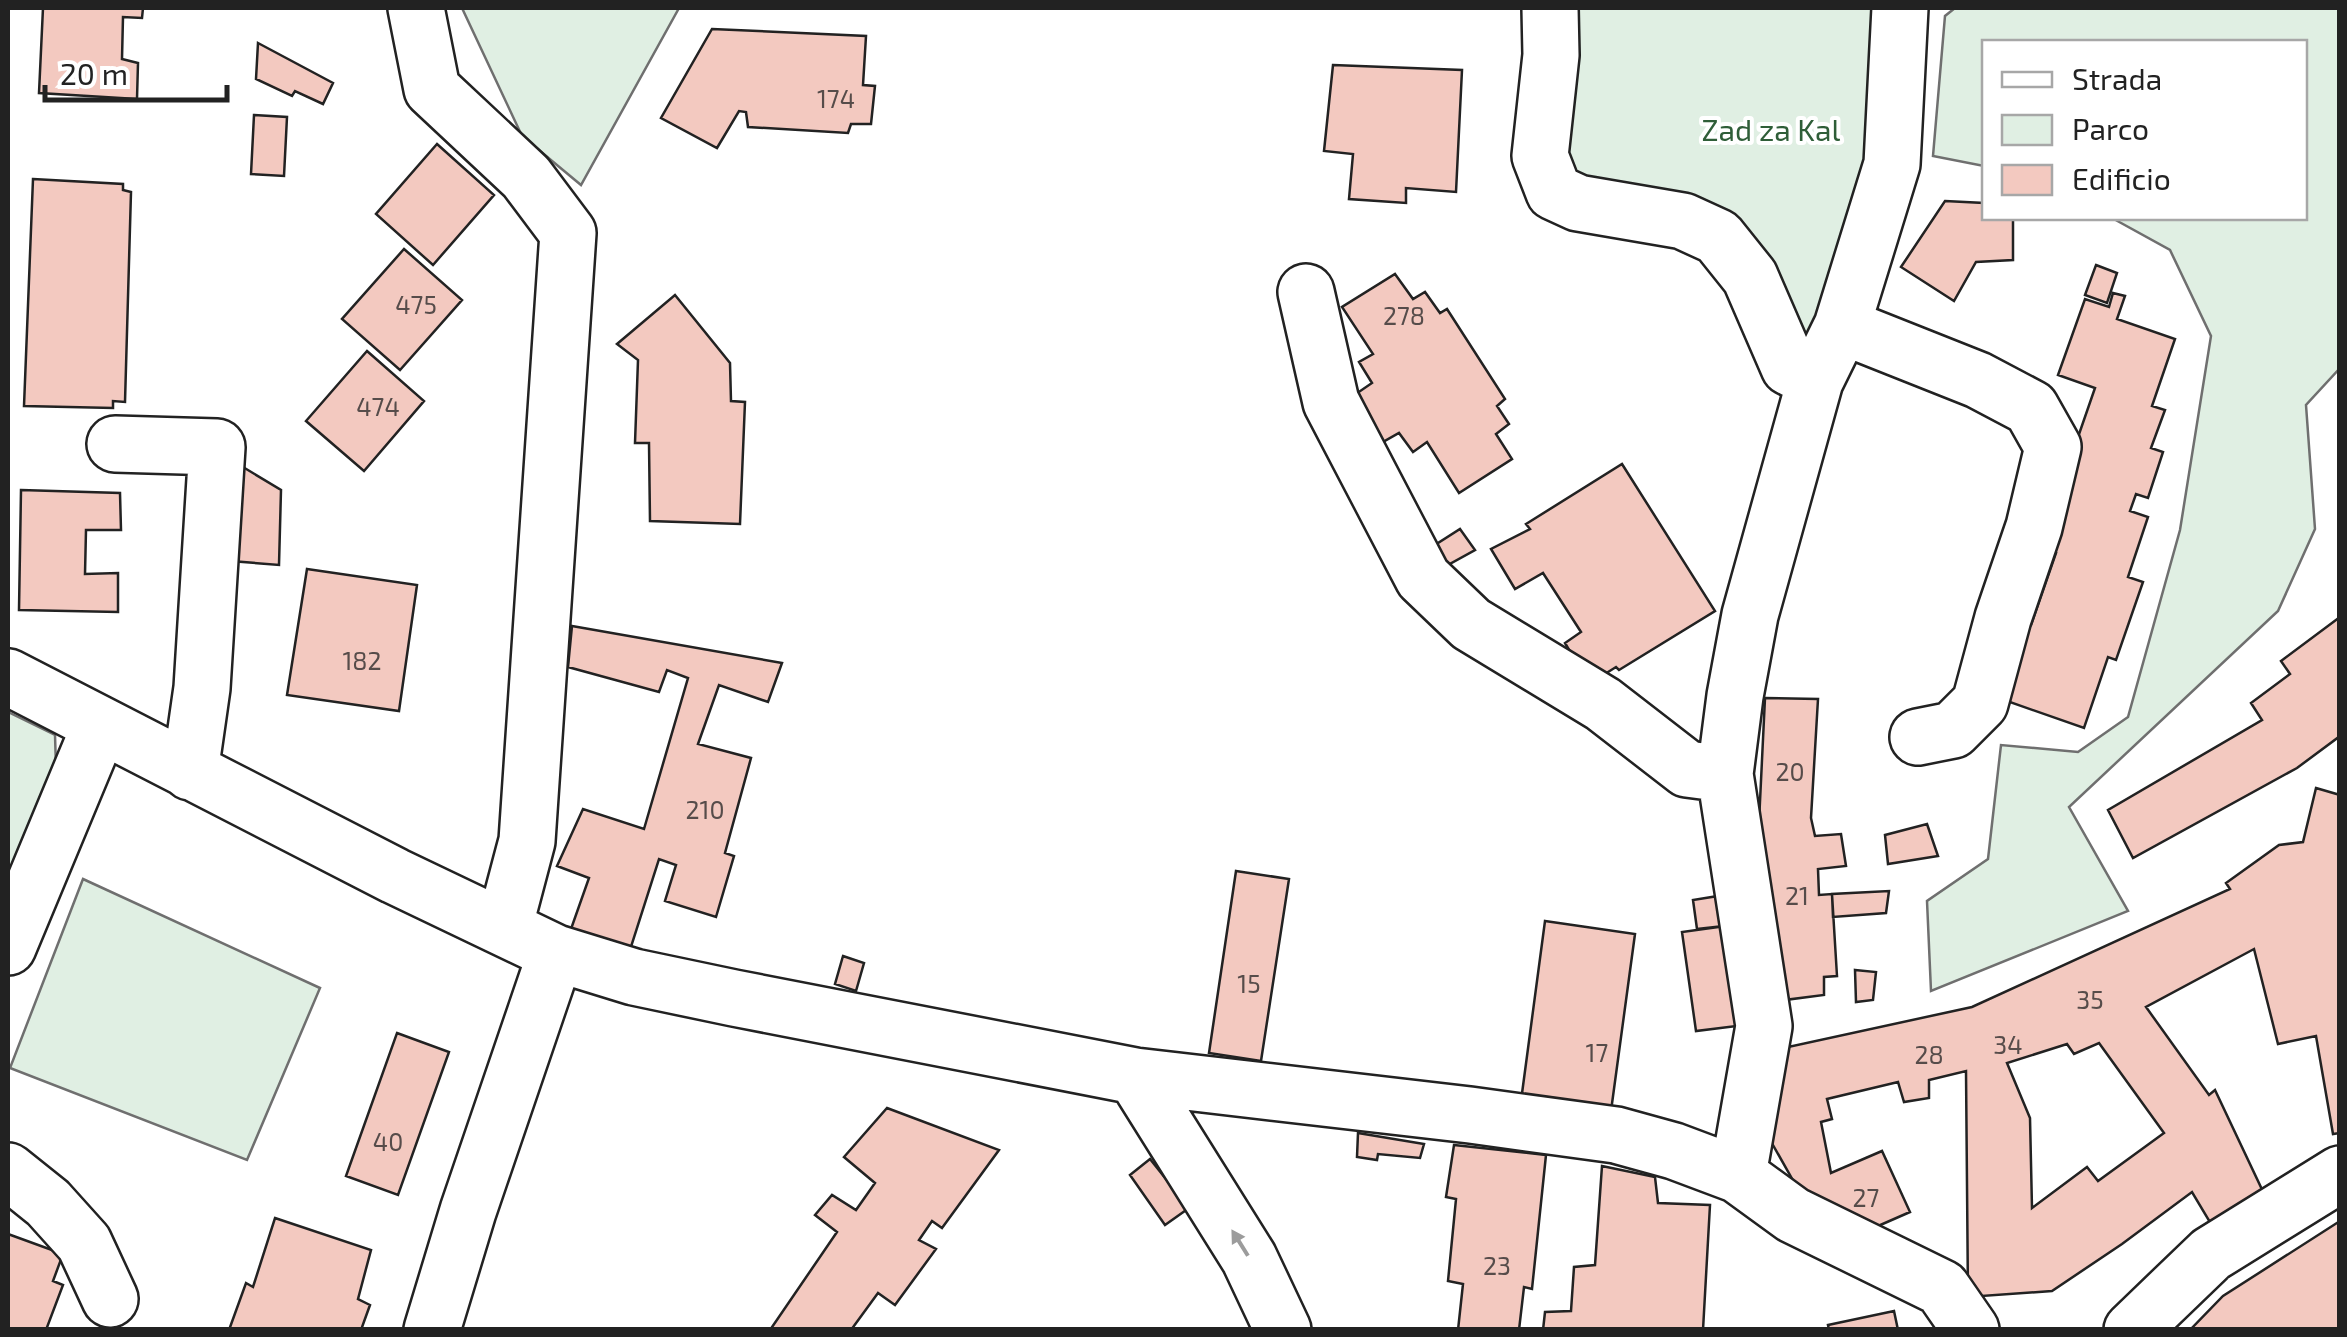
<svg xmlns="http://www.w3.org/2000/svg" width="2347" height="1337" font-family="'Exo 2',sans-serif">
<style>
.green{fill:#e0efe3;stroke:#6f6f6f;stroke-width:2.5}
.building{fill:#f3c9c0;stroke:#222;stroke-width:2.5;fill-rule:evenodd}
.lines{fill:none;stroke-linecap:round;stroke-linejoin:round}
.minor-casing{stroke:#222;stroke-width:60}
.minor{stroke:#fff;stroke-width:55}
.oneway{fill:#9c9c9c}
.labels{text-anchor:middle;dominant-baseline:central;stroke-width:8;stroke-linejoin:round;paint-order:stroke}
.number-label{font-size:25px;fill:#564c4a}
.park-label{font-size:30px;fill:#2f5e38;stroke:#fff}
</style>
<rect width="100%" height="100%" fill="#fff"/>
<path class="green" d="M462 8H679L581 185 522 136Z
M1550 8H1900L1815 381 1750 277 1554 192Z
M1955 8H2339L2340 368 2306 405 2315 529 2278 611 2069 807 2128 911 1931 991 1927 901 1988 859 2001 745 2078 752 2128 717 2180 530 2211 336 2170 250 2112 218H2304V42H1984V166L1933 156 1945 16Z
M8 712 55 735 56 768 8 891Z
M83 879 320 988 247 1160 10 1068Z"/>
<path class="building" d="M43 8H143L142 18 123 17 122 59 138 63 137 99 39 93Z
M712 29 866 36 863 85 875 86 871 124H851L848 133 748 127 746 112 739 111 717 148 661 118Z
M258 43 333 83 323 104 295 91 292 96 256 79Z
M1333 65 1462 70 1456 192 1406 188V203L1349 199 1353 154 1324 151Z
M254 115 287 117 284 176 251 174Z
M437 144 494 195 433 265 376 214Z
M33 179 123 184V190L131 192 125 402 113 401V408L24 406Z
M1945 201 1984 203V218H2013V260L1976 262 1954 301 1901 267Z
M404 249 462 300 400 370 342 319Z
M2096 265 2117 273 2107 303 2085 295Z
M1395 274 1413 299 1425 292 1440 313 1447 309 1505 399 1497 406 1509 424 1496 434 1512 459 1459 493 1427 442 1413 452 1399 433 1381 443 1350 398 1372 383 1359 362 1373 354 1342 307Z
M2113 293 2125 296 2117 319 2175 339 2152 406 2165 410 2151 448 2163 452 2148 498 2136 494 2130 511 2148 517 2128 577 2143 582 2116 660 2108 657 2084 728 2004 700 2019 621 2031 625 2056 553 2040 547 2095 388 2058 375 2085 299 2109 307Z
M675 295 730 363 731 401 745 402 740 524 650 521 649 443H635L638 360 617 344Z
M367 351 424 401 364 471 306 421Z
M238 464 281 490 279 565 231 561Z
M1622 464 1715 611 1619 670 1616 667 1589 684 1565 643 1581 632 1543 573 1515 589 1491 549 1530 529 1526 524Z
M21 490 120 493 121 530H86L85 574 118 573V612L19 610Z
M1460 529 1475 550 1446 566 1435 545Z
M307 569 417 585 399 711 287 695Z
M2340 617V736L2297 768 2133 858 2108 810 2262 720 2251 703 2290 674 2281 661Z
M572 626 782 663 768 702 719 685 698 744 751 758 725 853 734 856 716 917 665 901 676 865 659 859 630 950 571 929 589 878 557 866 583 809 644 829 688 678 667 670 659 692 568 667Z
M1765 698 1818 699 1811 818 1815 836 1841 834 1846 866 1818 869 1819 895 1832 894 1837 976 1824 977V995L1777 1001 1759 822Z
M2316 788 2340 795V1133L2333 1134 2316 1036 2278 1044 2254 949 2146 1007 2209 1095 2215 1090 2266 1198 2211 1224 2192 1192 2122 1244 2052 1291 1968 1297 1966 1071 1929 1080V1098L1904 1102 1898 1082 1827 1099 1832 1119 1821 1122 1831 1173 1882 1151 1910 1212 1853 1237 1799 1191 1769 1138 1788 1047 1972 1007 2230 889 2226 883 2279 845 2303 842ZM2099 1043 2164 1133 2098 1181 2087 1167 2032 1208 2030 1118 2007 1063 2067 1044 2074 1054Z
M1927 824 1938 856 1888 864 1885 835Z
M1236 871 1289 879 1261 1061 1209 1053Z
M1889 891 1886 913 1833 917 1832 894Z
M1718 896 1724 926 1697 929 1693 900Z
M1545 921 1635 934 1611 1111 1521 1101Z
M1733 925 1745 1025 1696 1031 1682 932Z
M843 956 864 963 856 991 835 984Z
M1855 970 1876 972 1873 1000 1856 1002Z
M397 1033 449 1052 398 1195 346 1176Z
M887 1108 999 1150 942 1228 932 1221 919 1240 936 1249 895 1305 878 1293 851 1330H770L837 1232 815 1215 832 1195 856 1210 875 1183 844 1157Z
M1358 1133 1424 1144 1420 1158 1378 1154 1377 1160 1357 1157Z
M1454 1145 1546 1155 1532 1289 1524 1287 1519 1330H1458L1463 1284 1448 1281 1456 1199 1446 1197Z
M1150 1159 1189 1208 1165 1225 1130 1175Z
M1602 1166 1655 1177 1658 1203 1710 1205 1703 1330H1543L1545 1312 1571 1311 1574 1267 1595 1265Z
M275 1218 371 1250 358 1299 370 1305 361 1330H229L246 1283 253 1287Z
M2340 1221V1330H2190L2223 1296Z
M8 1234 63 1254 53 1281 63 1285 46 1330H8Z
M1894 1311 1898 1330H1829L1828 1325Z"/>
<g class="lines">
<g class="minor-casing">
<path id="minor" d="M416 8 432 89 526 177 568 233 527 841 504 928
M1550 8 1551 55 1540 156 1554 192 1578 203 1683 221 1718 237 1750 277 1789 367 1815 381
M1306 292 1331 402 1423 578 1471 624 1603 704 1687 769 1725 774
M1842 326 1978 380 2031 408 2053 447 2034 527 2003 618 1980 703 1953 730 1918 737
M115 444 217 447 202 688 190 772
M8 677 395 876 556 953 634 977 734 998 1135 1076 1470 1115 1616 1135 1674 1151 1738 1175 1793 1215 1942 1288 1971 1330
M8 947 100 726
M1135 1076 1249 1258 1283 1330
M8 1171 48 1203 84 1243 110 1299
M1738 1175 1764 1026 1725 774 1735 696 1750 615 1815 381 1842 326 1892 164 1900 8
M432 1330 468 1211 556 953
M2132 1330 2211 1254 2340 1174"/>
</g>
<use href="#minor" class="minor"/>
</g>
<defs><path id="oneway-solid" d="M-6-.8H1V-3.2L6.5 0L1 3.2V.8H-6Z" transform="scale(2.5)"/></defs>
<use class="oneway" href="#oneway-solid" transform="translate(1240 1243) rotate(-122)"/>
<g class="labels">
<g class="number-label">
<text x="836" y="98">174</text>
<text x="416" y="304">475</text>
<text x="1404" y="315">278</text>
<text x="378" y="406">474</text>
<text x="362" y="660">182</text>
<text x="1790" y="771">20</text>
<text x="705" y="809">210</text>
<text x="1797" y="895">21</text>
<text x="1249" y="983">15</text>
<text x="2090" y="999">35</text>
<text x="2008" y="1044">34</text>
<text x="1597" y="1052">17</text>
<text x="1929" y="1054">28</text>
<text x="388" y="1141">40</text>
<text x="1866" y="1197">27</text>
<text x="1497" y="1265">23</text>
</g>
<g class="park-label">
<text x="1771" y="129">Zad za Kal</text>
</g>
</g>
<rect width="2347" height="1337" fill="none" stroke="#222222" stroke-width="20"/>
<rect x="1982" y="40" width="325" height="180" fill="#ffffff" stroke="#a7a7a7" stroke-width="2.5"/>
<rect x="2002" y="72" width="50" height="15" fill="#ffffff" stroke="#a7a7a7" stroke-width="2.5"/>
<text x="2072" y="90" font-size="30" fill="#222222">Strada</text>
<rect x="2002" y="115" width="50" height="30" fill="#e0efe3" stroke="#a7a7a7" stroke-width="2.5"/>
<text x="2072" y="140" font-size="30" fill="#222222">Parco</text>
<rect x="2002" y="165" width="50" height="30" fill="#f3c9c0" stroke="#a7a7a7" stroke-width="2.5"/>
<text x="2072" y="190" font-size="30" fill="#222222">Edificio</text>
<path d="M45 85v15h182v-15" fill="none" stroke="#222222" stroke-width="5"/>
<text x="60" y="85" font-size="30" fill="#222222" stroke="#ffffff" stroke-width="8" paint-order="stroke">20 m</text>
</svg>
